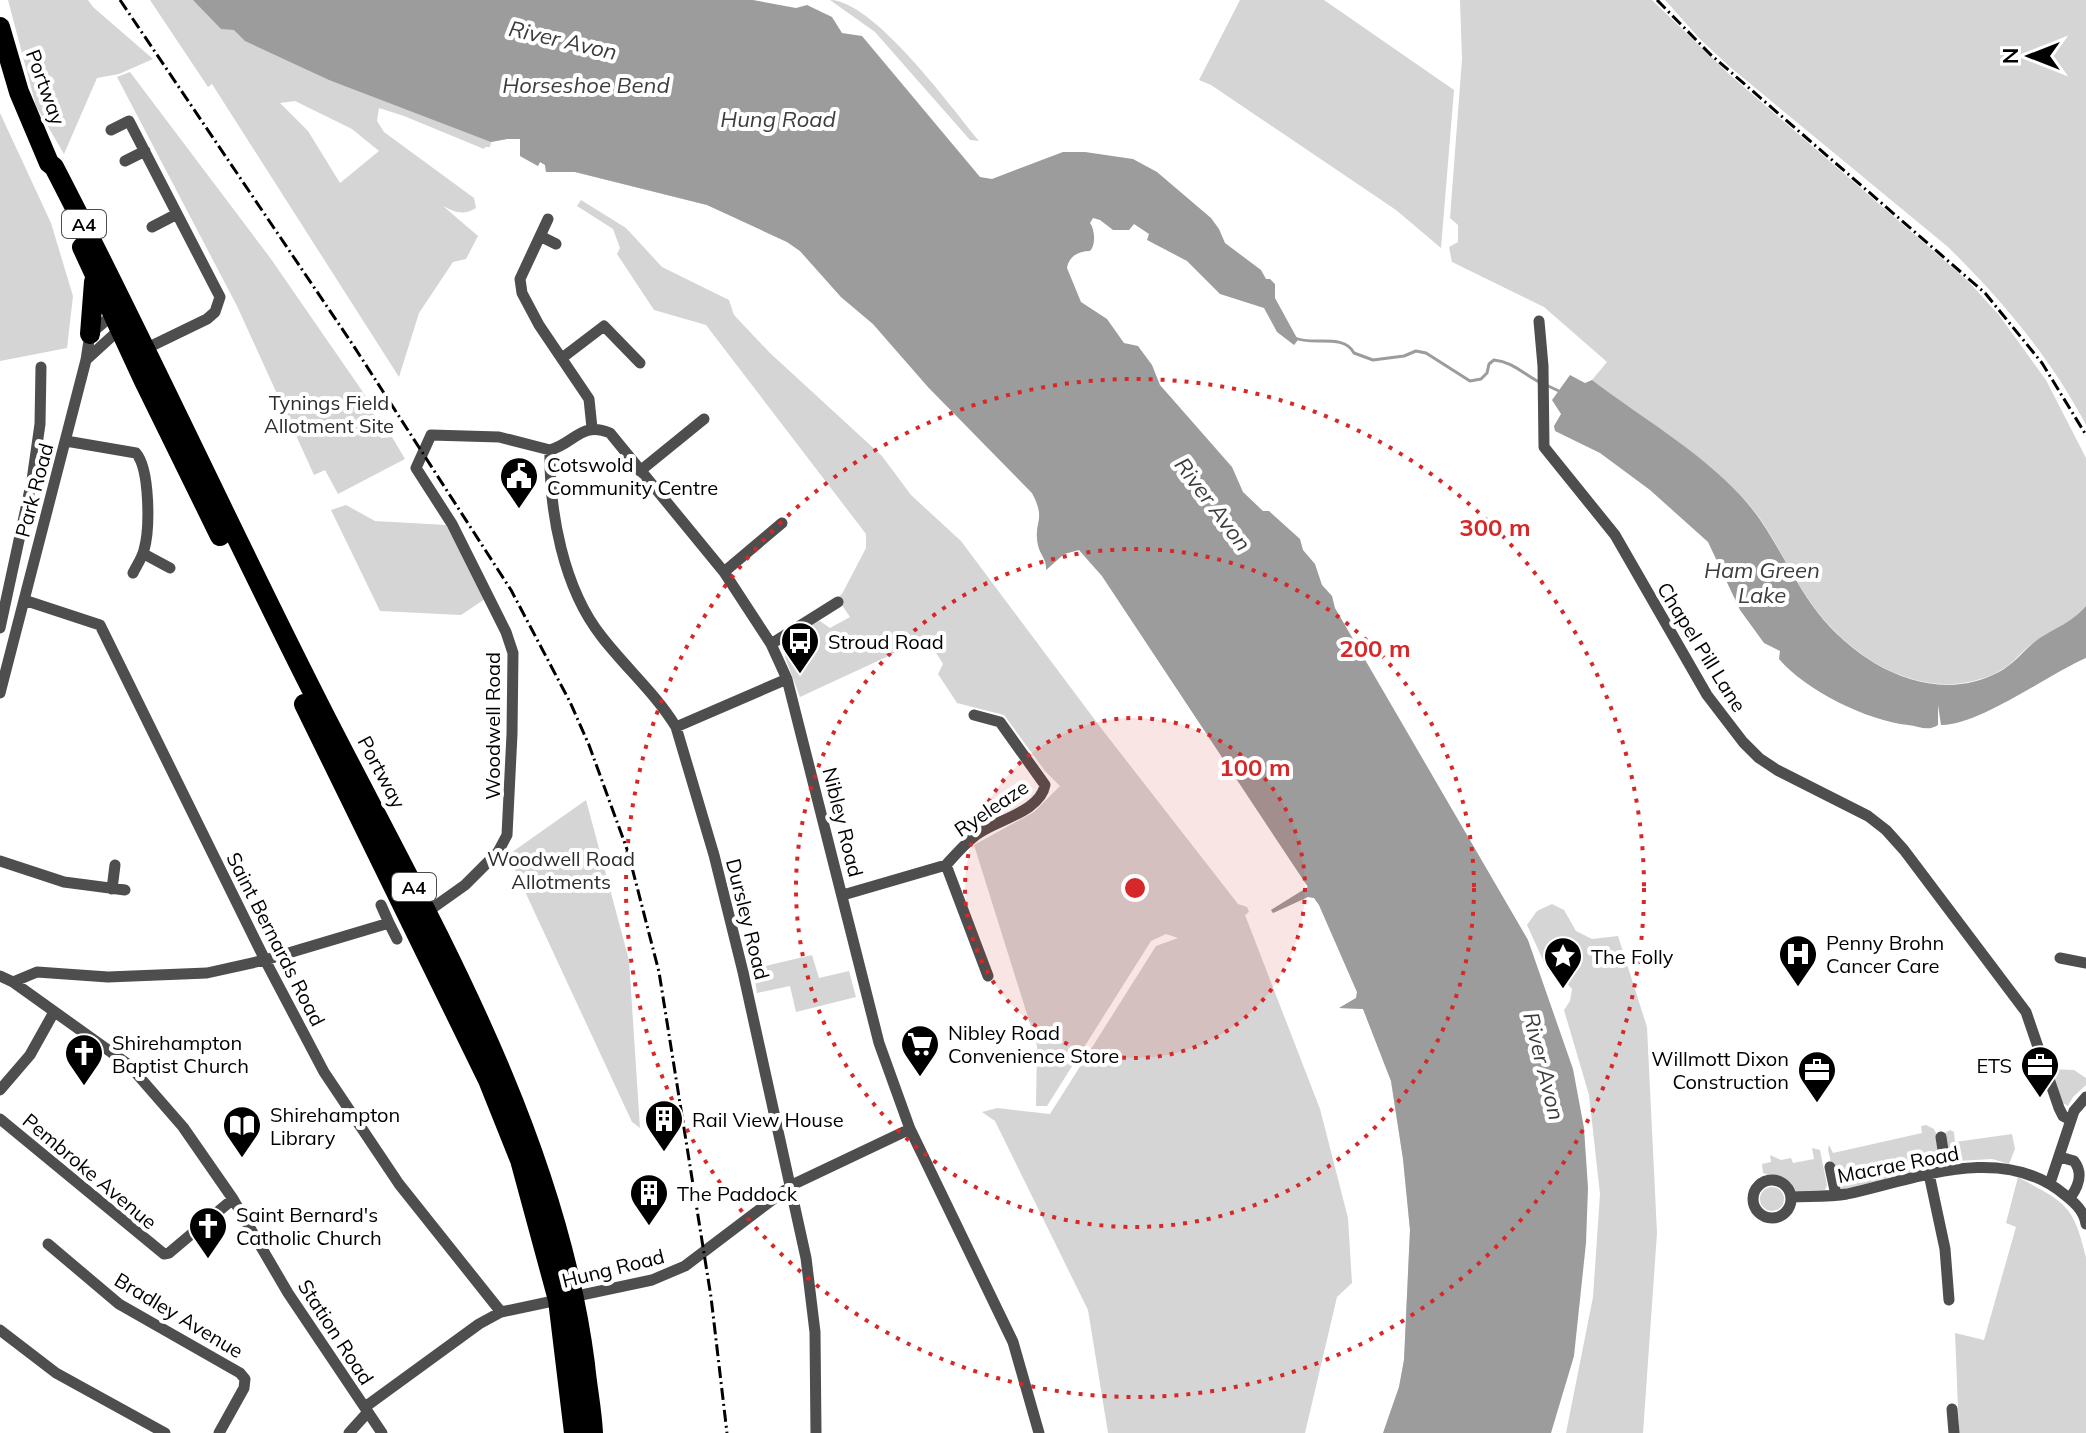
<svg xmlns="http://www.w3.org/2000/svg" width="2086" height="1433" font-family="Mulish,sans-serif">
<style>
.green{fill:#d5d5d5;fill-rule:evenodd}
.water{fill:#9c9c9c}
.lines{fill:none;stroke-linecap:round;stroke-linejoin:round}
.stream{stroke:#9c9c9c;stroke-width:3}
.street{stroke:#4e4e4e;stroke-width:11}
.highway{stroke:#000;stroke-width:20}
.rail{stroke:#000;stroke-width:3;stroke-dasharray:12 4 2 4;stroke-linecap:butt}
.ring{fill:none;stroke:#d62828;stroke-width:4;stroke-dasharray:4 8}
.labels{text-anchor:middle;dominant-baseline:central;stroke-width:8;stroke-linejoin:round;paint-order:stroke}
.shield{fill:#fff;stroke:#4c4c4c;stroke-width:2}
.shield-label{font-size:18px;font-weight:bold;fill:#000}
.street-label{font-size:20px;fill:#000;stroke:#fff}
.park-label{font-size:20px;fill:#2c2c2c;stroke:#fff}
.poi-label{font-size:20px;fill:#000;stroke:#fff;text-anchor:start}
.water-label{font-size:22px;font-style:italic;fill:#3d3d3d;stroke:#fff}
.centre{fill:#d62828;stroke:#fff;stroke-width:4}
.ring-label{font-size:24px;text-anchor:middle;font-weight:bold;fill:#d62828;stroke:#fff;stroke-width:8;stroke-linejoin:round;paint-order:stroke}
</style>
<rect width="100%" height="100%" fill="#fff"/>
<path class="green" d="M8 0H88L93 7 153 59 119 74 97 78 64 154 36 106Z
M150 0H292L838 171 1507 1112 1383 1433 1399 1387 1404 1360 1410 1230 1403 1159 1391 1081 1363 1009 1339 1008 1356 998 1357 992 1319 905 1314 898 1308 897 1273 913 1271 910 1308 887 1102 576 1079 550 1064 554 1046 570C1047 559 1040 555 1038 545 1033 521 1047 521 1032 493L928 387 873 324 841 297 800 251 787 242 707 205 575 172H546L545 165 540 162 538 166 520 156V139H507L491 142 490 147H485L484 149 404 116 379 108 377 121 384 132 474 198 476 208C463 216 455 212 443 206L478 236 466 259 453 262 419 313 399 377 212 84 208 87ZM295 101 352 129 379 151 340 183 308 131 280 103Z
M830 0C873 0 951 107 979 141L970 140 875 32Z
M1240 0H1324L1454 90 1441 248 1396 210 1211 85 1199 80Z
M1460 0H1652L1730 75 1967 280 1999 315 2046 380 2086 458V606L2081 612C2067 624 2051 631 2036 641 2022 650 2013 665 1998 672 1925 708 1847 658 1807 597 1784 563 1770 525 1741 496 1697 450 1642 418 1592 380L1607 362 1544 307 1452 262 1449 247 1458 242V225L1450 218 1462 59Z
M1665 0H2086V425C2051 358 2002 300 1948 247L1730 67 1700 39Z
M130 72 271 259 376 411 370 420 381 438 392 437 405 459 338 494 325 470 314 475 237 306 117 77Z
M0 113 51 223 73 296 67 348 0 361Z
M581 200 626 228 662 267 729 300 734 315 770 353 882 456 911 495 961 541 1104 732 1238 904 1247 907 1249 912 1245 915 1320 1109 1348 1218 1352 1283 1337 1297 1305 1433H1108L1088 1310 995 1121 982 1112 997 1108 1050 1114 1156 946 1178 938 1166 934 1151 941 1047 1106H1036L1037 1046 974 845 1034 812 1060 786 1045 771 1004 715 957 703 938 674 943 664 930 643 923 640 800 697 785 657 787 640 813 622 820 621 830 628 850 617 837 598 842 594 866 548V534L706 325 654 310 617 254 620 248 613 229 577 206Z
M346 505 375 521 446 525 485 599 461 615 380 611 331 510Z
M586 800 629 960 640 1128 632 1122 508 855Z
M1552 904 1564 910 1576 931 1592 939 1618 936 1647 1027 1657 1233 1643 1433H1566L1593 1297 1600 1194 1589 1095 1564 1010 1570 1001 1572 989 1559 974 1548 971 1527 925 1537 911Z
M812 955 819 978 849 971 856 997 796 1012 790 986 757 993 753 969Z
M2052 1069 2074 1070 2086 1078V1085L2073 1097 2068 1106 2061 1102Z
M1926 1125 1934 1129 1936 1133 1938 1162 1934 1167 1844 1189H1840L1836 1183 1828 1150 1829 1145 1833 1153 1922 1133 1921 1126Z
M1950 1130 1954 1132 1955 1142 2012 1134 2015 1149 2009 1164 1992 1159 1957 1161 1951 1154H1948L1945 1133Z
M1812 1148 1820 1150 1827 1185 1825 1190 1794 1192 1783 1181 1763 1173 1762 1164 1771 1162 1770 1155 1781 1160 1791 1158 1793 1163 1814 1159Z
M2018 1177C2065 1203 2073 1203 2086 1257V1433H1959L1955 1333 1984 1340 2016 1227 2006 1223Z
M1760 1199a12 12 0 1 1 24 0a12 12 0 1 1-24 0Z"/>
<path class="water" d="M193 0H753L796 8 807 5 832 17 842 33 862 36 980 177 992 179 1063 152H1085L1133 159 1157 172 1211 218 1219 229 1225 243 1261 270 1266 279H1270L1275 284V298L1298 340 1294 345 1277 332 1264 308 1220 294 1187 261 1147 240 1149 234 1134 224 1129 230H1113L1100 220 1093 218 1090 223C1095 230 1096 245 1090 251 1079 251 1069 256 1067 268L1081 302 1107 319 1124 343 1138 346 1152 365 1160 385 1232 467 1243 492 1263 511H1269L1300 539 1303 550 1315 564 1322 585 1332 596 1335 608 1528 940 1573 1069 1584 1128 1588 1188 1586 1243 1574 1356 1551 1433H1383L1399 1387 1404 1360 1410 1230 1403 1159 1391 1081 1363 1009 1339 1008 1356 998 1357 992 1319 905 1314 898 1308 897 1273 913 1271 910 1308 887 1102 576 1079 550 1064 554 1046 570C1047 559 1040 555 1038 545 1033 521 1047 521 1032 493L928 387 873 324 841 297 800 251 787 242 707 205 575 172H546L545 165 540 162 538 166 520 156V139H507L491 142 329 80 245 41 234 30 221 29Z
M1570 375 1585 383 1592 380C1642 418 1698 450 1741 496 1774 531 1789 576 1818 613 1859 665 1933 707 1999 672 2012 665 2021 654 2032 644 2049 630 2071 624 2086 606V658C2049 674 1978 726 1941 725L1938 705V725C1928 732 1919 726 1908 725 1868 721 1805 690 1779 659L1780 651 1764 643 1740 610 1708 542 1650 490 1600 453 1555 431 1554 426 1561 414 1552 400Z"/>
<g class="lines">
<path class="stream" d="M1295 338C1312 346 1344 333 1354 353L1373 360 1404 356 1416 351 1426 353 1470 381 1481 379 1487 373 1489 364 1494 360C1514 362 1524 375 1541 383
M1548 386 1559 391"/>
<path class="street" d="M111 130 129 121 220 297 215 312 207 319 141 351
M125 161 145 151
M548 219 520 279 522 293 539 325 589 399 592 428
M152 227 177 214
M540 236 556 244
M1539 321 1543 366 1544 447 1615 535 1707 695 1743 742 1759 758 1777 770 1868 816 1886 830 1904 850 2026 1012 2059 1108 2063 1116 2071 1120
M562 358 604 326 640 363
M86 360 121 328
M66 441 136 453C150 469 150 529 144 550 142 558 137 565 133 573
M550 450C549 511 563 588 602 637 626 668 656 694 676 727L714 855 743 972 806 1258 815 1332 816 1433
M640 471 704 419
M144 554 170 568
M724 572 782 523
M24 600 100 625 265 960 324 1072 399 1184 501 1312
M0 628 32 480 40 424 41 367
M771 644 838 602
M0 693 86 360 90 334 115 313
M676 727 787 679
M0 861 64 882 125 890
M946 865C956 854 967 841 979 833 1000 819 1040 811 1045 785L1000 722 974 715
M112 889 115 865
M843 895 946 865 988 976
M381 905 389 923
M427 912 465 885 498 852 507 835 512 734 513 653 506 632 452 524 416 468 431 435 499 437 550 450C575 443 581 421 610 433L724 572 771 644 787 679 879 1043 910 1129 1013 1342 1039 1433
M2060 958 2086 963
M0 976 13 982 129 1065 183 1127 233 1199 288 1293 382 1433
M13 982 37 972 108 977 207 973 265 960 389 923 397 939
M0 1090 30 1055 54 1012
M0 1119 164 1254 169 1253 233 1199
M1941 1137 1946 1170
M2060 1157 2074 1161C2084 1174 2078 1187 2070 1198
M1830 1167 1836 1195
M1929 1174 1945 1249 1949 1300
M1753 1199a19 19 0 1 1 38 0a19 19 0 1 1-38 0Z
M2050 1183 2074 1111 2086 1097
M1791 1197C1809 1196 1829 1197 1847 1194 1916 1179 2002 1142 2065 1195 2075 1203 2084 1211 2086 1224
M48 1244 119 1304 240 1373 245 1379 244 1388 219 1433
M0 1330 56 1373 165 1433
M365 1407 479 1324 501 1312 652 1280 685 1266 792 1185 910 1129
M1952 1409 1954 1433
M349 1433 368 1412"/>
<path class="highway" d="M0 27 19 92 49 163 54 167C148 348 232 534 325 716 430 921 555 1132 585 1364 587 1387 592 1410 593 1433
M82 247 143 379 220 536
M90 334 94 282
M304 704 488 1080 520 1160 558 1300 574 1433"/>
<path class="rail" d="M120 0 353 345 511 590 570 702 589 745 628 852 659 972 711 1297 727 1433
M1657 0 1710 54 1985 293 2042 363 2086 435"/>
</g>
<circle cx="1135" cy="888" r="170" fill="#d62828" fill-opacity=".12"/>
<g class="ring">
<circle cx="1135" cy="888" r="170"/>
<circle cx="1135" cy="888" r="339"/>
<circle cx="1135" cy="888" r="509"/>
</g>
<defs>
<g id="civic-pin" transform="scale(2)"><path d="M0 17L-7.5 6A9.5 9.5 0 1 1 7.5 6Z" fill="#000" stroke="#fff"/><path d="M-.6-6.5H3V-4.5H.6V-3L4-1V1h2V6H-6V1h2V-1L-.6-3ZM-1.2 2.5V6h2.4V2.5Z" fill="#fff"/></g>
<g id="bus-pin" transform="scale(2)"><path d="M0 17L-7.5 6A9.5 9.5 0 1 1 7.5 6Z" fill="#000" stroke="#fff"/><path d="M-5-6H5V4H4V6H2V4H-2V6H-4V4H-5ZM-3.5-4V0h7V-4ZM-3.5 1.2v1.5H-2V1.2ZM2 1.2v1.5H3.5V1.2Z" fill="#fff"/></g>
<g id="hospital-pin" transform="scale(2)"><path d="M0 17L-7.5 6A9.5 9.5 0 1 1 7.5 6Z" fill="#000" stroke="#fff"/><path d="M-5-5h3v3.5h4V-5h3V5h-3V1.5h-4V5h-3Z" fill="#fff"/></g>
<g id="sight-pin" transform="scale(2)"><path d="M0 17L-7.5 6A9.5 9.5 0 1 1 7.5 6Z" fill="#000" stroke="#fff"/><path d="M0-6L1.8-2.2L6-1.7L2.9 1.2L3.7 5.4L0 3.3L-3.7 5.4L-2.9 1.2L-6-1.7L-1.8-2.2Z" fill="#fff"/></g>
<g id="supermarket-pin" transform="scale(2)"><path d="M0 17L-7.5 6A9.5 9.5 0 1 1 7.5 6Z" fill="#000" stroke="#fff"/><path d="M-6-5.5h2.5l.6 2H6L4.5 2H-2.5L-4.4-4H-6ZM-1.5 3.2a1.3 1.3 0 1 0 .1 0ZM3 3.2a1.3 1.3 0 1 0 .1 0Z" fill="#fff"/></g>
<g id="church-pin" transform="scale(2)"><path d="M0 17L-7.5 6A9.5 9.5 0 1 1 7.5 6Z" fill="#000" stroke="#fff"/><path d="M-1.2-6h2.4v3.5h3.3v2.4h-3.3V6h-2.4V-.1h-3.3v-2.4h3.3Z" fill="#fff"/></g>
<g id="office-pin" transform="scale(2)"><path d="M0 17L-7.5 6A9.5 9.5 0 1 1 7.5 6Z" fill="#000" stroke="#fff"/><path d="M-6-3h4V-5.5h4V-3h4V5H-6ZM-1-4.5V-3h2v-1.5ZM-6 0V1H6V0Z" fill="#fff"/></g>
<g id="building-pin" transform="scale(2)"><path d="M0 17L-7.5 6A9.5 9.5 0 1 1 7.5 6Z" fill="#000" stroke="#fff"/><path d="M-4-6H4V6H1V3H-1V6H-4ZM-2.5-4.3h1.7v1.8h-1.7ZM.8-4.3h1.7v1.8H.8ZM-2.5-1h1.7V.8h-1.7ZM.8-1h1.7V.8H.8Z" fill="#fff"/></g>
<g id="library-pin" transform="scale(2)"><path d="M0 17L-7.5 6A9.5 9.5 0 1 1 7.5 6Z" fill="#000" stroke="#fff"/><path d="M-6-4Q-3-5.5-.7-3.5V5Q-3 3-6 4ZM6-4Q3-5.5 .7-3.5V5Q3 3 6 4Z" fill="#fff"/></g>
</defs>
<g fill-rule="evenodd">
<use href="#civic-pin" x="519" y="476"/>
<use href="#bus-pin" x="800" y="641"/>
<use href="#hospital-pin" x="1798" y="954"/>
<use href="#sight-pin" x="1563" y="956"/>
<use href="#supermarket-pin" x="920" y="1044"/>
<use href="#church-pin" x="84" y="1053"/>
<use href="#office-pin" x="2040" y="1065"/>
<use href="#office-pin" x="1817" y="1070"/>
<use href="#building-pin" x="664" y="1119"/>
<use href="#library-pin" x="242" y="1125"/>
<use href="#building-pin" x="649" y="1193"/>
<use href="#church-pin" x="208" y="1226"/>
</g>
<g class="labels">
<g class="shield">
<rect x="62" y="210" width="44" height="28" rx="6"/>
<rect x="392" y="873" width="44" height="28" rx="6"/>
</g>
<g class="shield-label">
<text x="84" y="224">A4</text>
<text x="414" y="887">A4</text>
</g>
<g class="street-label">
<text transform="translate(46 87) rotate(70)">Portway</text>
<text transform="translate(34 490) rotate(-75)">Park Road</text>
<text transform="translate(1702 647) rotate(58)">Chapel Pill Lane</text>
<text transform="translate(492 726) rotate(-90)">Woodwell Road</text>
<text transform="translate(382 772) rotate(62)">Portway</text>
<text transform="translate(991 808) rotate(-34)">Ryeleaze</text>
<text transform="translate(843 822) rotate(76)">Nibley Road</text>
<text transform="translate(748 919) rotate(76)">Dursley Road</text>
<text transform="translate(276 939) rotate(63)">Saint Bernards Road</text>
<text transform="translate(1898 1164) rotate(-11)">Macrae Road</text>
<text transform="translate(90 1171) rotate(40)">Pembroke Avenue</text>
<text transform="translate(613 1268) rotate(-14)">Hung Road</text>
<text transform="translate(179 1315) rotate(31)">Bradley Avenue</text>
<text transform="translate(336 1332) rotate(57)">Station Road</text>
</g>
<g class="park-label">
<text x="329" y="402">Tynings Field<tspan x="329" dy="23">Allotment Site</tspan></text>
<text x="561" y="858">Woodwell Road<tspan x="561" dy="23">Allotments</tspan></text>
</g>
<g class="poi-label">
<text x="547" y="464">Cotswold<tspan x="547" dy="23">Community Centre</tspan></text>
<text x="828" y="641">Stroud Road</text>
<text x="1826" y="942">Penny Brohn<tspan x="1826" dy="23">Cancer Care</tspan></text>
<text x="1591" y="956">The Folly</text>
<text x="948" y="1032">Nibley Road<tspan x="948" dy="23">Convenience Store</tspan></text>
<text x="112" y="1042">Shirehampton<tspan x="112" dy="23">Baptist Church</tspan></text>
<text x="1789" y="1058" text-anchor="end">Willmott Dixon<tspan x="1789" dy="23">Construction</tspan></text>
<text x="2012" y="1065" text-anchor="end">ETS</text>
<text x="270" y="1114">Shirehampton<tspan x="270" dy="23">Library</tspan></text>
<text x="692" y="1119">Rail View House</text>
<text x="677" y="1193">The Paddock</text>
<text x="236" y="1214">Saint Bernard's<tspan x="236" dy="23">Catholic Church</tspan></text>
</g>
<g class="water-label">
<text transform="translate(563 40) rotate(13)">River Avon</text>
<text x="586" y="85">Horseshoe Bend</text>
<text x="778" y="119">Hung Road</text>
<text transform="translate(1213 504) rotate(53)">River Avon</text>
<text x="1762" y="570">Ham Green<tspan x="1762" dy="25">Lake</tspan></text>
<text transform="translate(1544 1066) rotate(76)">River Avon</text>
</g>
</g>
<circle cx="1135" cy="888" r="12" class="centre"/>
<g class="ring-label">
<text x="1495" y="536">300 m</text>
<text x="1375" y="657">200 m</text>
<text x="1255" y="776">100 m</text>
</g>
<g transform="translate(2030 56) rotate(270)" stroke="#ffffff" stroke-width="6" paint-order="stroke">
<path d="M0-6L14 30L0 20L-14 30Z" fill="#000000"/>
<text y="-12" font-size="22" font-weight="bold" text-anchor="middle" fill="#000000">N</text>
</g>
</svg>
